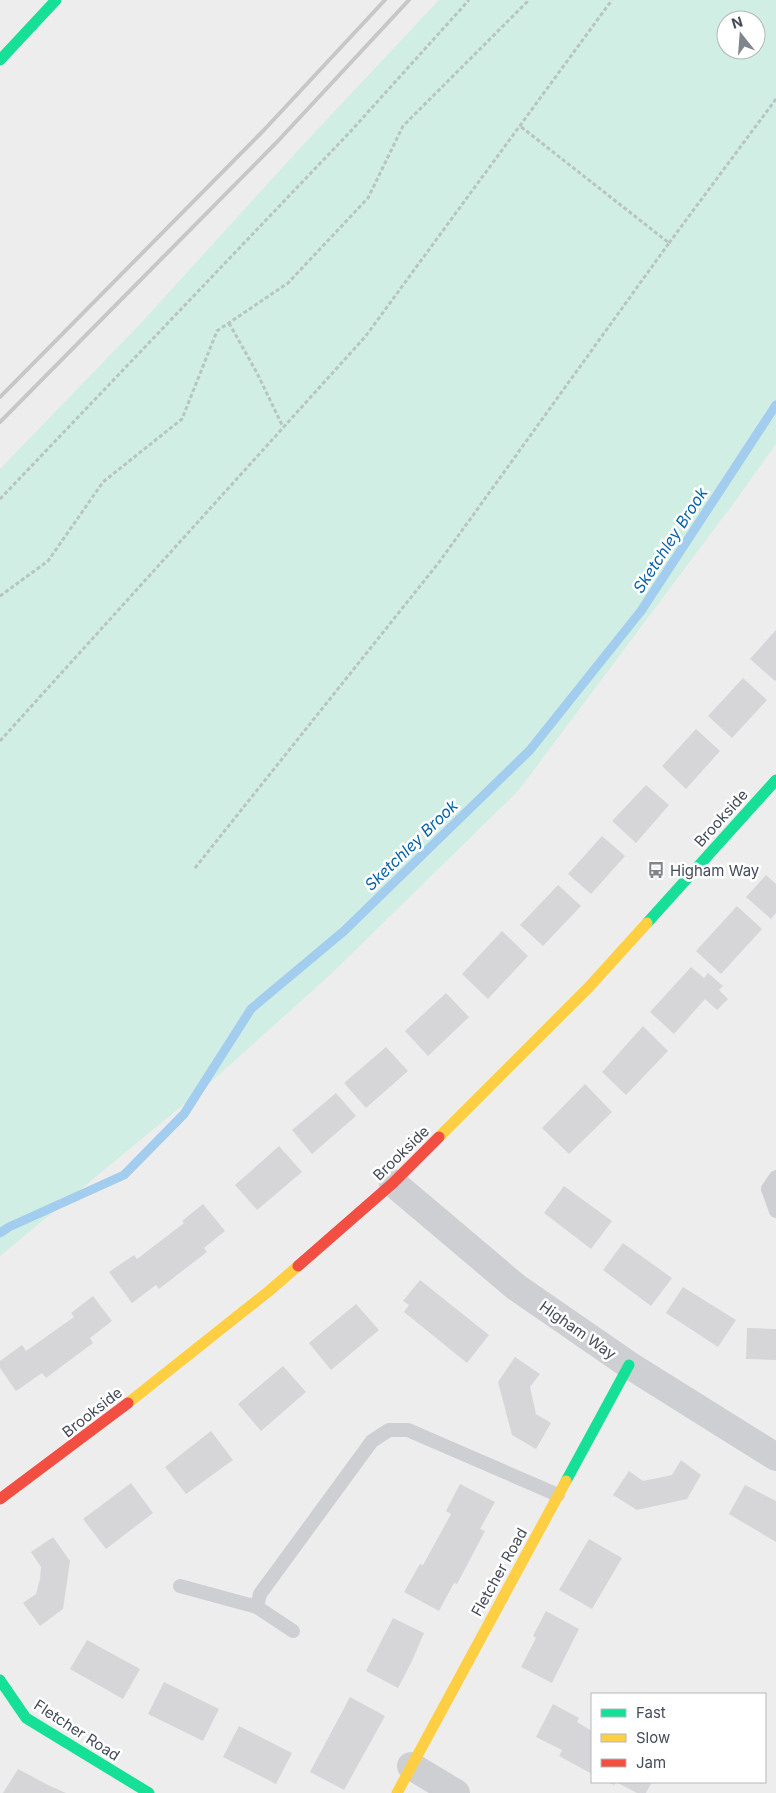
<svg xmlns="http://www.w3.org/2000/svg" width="776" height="1793" font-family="Inter,sans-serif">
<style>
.green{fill:#d0eee3;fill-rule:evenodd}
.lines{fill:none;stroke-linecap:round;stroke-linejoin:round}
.stream{stroke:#a3cdee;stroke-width:9}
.building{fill:#d6d6d9}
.path{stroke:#b8c4c3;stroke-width:3;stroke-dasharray:4 2.5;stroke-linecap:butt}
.lane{stroke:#cecfd3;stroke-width:14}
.street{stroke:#cecfd3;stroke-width:28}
.fast{stroke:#16e098;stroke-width:11}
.slow{stroke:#ffcf43;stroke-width:11}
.jam{stroke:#f24e42;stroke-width:11}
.rail{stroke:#c6c7c9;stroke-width:4}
.labels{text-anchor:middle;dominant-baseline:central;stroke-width:5;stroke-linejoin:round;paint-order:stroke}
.street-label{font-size:15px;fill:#444b5a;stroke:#fff}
.poi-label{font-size:15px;fill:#444b5a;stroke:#fff;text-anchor:start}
.water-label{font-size:16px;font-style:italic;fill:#0863a9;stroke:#fff}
</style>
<rect width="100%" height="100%" fill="#eeeded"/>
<path class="green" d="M439 0H776V444L739 496 518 791 330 975 213 1080 0 1256V469L141 323 300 148ZM726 20H756V50H726Z"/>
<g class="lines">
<path class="stream" d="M0 1233 9 1227 124 1175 184 1114 251 1009 344 931 530 750 641 611 776 405"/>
</g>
<path class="building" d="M776 630V680L775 681 750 659Z
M743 678 767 700 732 738 708 716Z
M696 729 720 751 686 789 662 766Z
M646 785 669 805 636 843 612 821Z
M602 836 625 856 591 894 568 874Z
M766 875 776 884V913L771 919 746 897Z
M558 885 581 906 543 946 520 925Z
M737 906 762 929 721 974 696 951Z
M502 931 528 956 488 999 462 974Z
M691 967 704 978 708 973 723 986 719 990 728 999 717 1010 705 999 674 1034 650 1012Z
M446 993 469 1017 428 1056 405 1031Z
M643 1026 668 1051 626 1095 602 1072Z
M386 1047 408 1071 366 1108 344 1083Z
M585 1084 612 1112 569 1154 542 1128Z
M336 1093 356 1116 312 1154 292 1130Z
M279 1146 302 1172 257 1210 235 1185Z
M564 1186 612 1221 591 1249 544 1213Z
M203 1204 225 1231 204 1248 207 1252 186 1268 159 1289 156 1285 132 1303 109 1272 134 1255 137 1259 184 1223 182 1221Z
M623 1243 672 1278 651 1306 603 1270Z
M420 1280 489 1335 467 1363 404 1312 409 1305 403 1301Z
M683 1287 736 1320 718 1347 666 1313Z
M93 1296 112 1321 90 1338 93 1343 46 1378 42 1373 16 1391 0 1368V1361L22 1345 26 1351 74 1317 71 1313Z
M356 1304 379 1330 331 1370 309 1343Z
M747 1328 776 1329V1360L746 1359Z
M515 1357 540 1374 530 1387 536 1414 551 1423 536 1449 512 1435 498 1382Z
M283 1366 306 1392 261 1431 238 1404Z
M211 1431 233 1460 186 1494 165 1467Z
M681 1460 701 1475 687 1499 637 1510 613 1495 629 1471 643 1481 672 1475Z
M131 1483 153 1513 106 1549 83 1519Z
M460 1484 495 1502 480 1529 485 1531 457 1584 454 1583 439 1611 404 1592 420 1564 423 1565 451 1514 446 1511Z
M745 1485 776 1501V1542L729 1514Z
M53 1537 70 1561 63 1609 40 1626 23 1603 36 1594 40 1579 41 1567 31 1552Z
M589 1539 622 1558 592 1609 559 1590Z
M546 1611 579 1629 552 1683 521 1667 536 1638 533 1636Z
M393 1618 424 1633 411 1663 398 1688 366 1671Z
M87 1640 140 1669 123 1699 70 1669Z
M164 1682 219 1709 203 1741 148 1714Z
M350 1697 385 1716 344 1790 310 1772Z
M553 1704 579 1718 577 1722 592 1731V1774L559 1756 562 1750 536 1737Z
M239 1726 292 1753 276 1784 223 1757Z
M18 1769 48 1785 66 1793H3Z
M607 1782H652L646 1793H637L616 1782 614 1785Z"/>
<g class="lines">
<path class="path" d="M669 243 776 99
M229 323 257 373 283 427
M0 499 350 132 469 0
M0 596 48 561 103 482 182 419 217 331 288 283 368 198 403 126 529 0
M0 741 365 337 612 0
M195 868 440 561 669 243 520 126"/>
<path class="lane" d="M776 1177 768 1189 776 1211
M180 1586 257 1607
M293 1631 257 1607 260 1594 372 1441 389 1430H408L558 1495"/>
<path class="street" d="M393 1183 516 1287 629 1365 776 1457
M411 1766 456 1793"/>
<path class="fast" d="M0 60 56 0
M647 923 776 780
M566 1481 629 1365
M0 1680 26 1718 149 1793"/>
<path class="slow" d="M439 1137 589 987 647 923
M128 1403 269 1291 298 1266
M397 1793 566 1481"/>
<path class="jam" d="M298 1266 393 1183 439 1137
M0 1499 128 1403"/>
<path class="rail" d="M0 397 264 130 385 0
M0 422 277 142 409 0"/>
</g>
<defs>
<g id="bus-bare" transform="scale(1.35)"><path d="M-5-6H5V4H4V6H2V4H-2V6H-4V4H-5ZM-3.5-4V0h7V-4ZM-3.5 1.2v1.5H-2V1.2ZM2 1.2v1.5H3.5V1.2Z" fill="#80848d" stroke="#fff" stroke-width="2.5" paint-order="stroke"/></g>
</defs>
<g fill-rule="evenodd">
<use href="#bus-bare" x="656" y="870"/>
</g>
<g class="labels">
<g class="street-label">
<text transform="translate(721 818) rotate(-48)">Brookside</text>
<text transform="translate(401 1153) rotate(-44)">Brookside</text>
<text transform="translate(578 1330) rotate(35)">Higham Way</text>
<text transform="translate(92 1412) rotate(-38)">Brookside</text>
<text transform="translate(499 1572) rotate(-61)">Fletcher Road</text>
<text transform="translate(77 1730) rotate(33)">Fletcher Road</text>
</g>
<g class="poi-label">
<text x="670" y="870">Higham Way</text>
</g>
<g class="water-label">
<text transform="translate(670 540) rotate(-57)">Sketchley Brook</text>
<text transform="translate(411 845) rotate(-44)">Sketchley Brook</text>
</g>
</g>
<rect x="591" y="1693" width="175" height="90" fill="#ffffff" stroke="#b4b7bd"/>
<rect x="601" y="1709" width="25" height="8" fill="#16e098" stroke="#b4b7bd"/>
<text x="636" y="1718" font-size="15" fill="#444b5a">Fast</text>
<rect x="601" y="1734" width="25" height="8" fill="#ffcf43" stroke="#b4b7bd"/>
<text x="636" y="1743" font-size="15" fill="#444b5a">Slow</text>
<rect x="601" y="1759" width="25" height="8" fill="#f24e42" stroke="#b4b7bd"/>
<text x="636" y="1768" font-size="15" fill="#444b5a">Jam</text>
<g transform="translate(741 35) rotate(343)"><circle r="24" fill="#ffffff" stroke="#b4b7bd"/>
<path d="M0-4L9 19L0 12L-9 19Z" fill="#80848d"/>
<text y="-8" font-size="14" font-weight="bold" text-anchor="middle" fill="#444b5a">N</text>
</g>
</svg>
